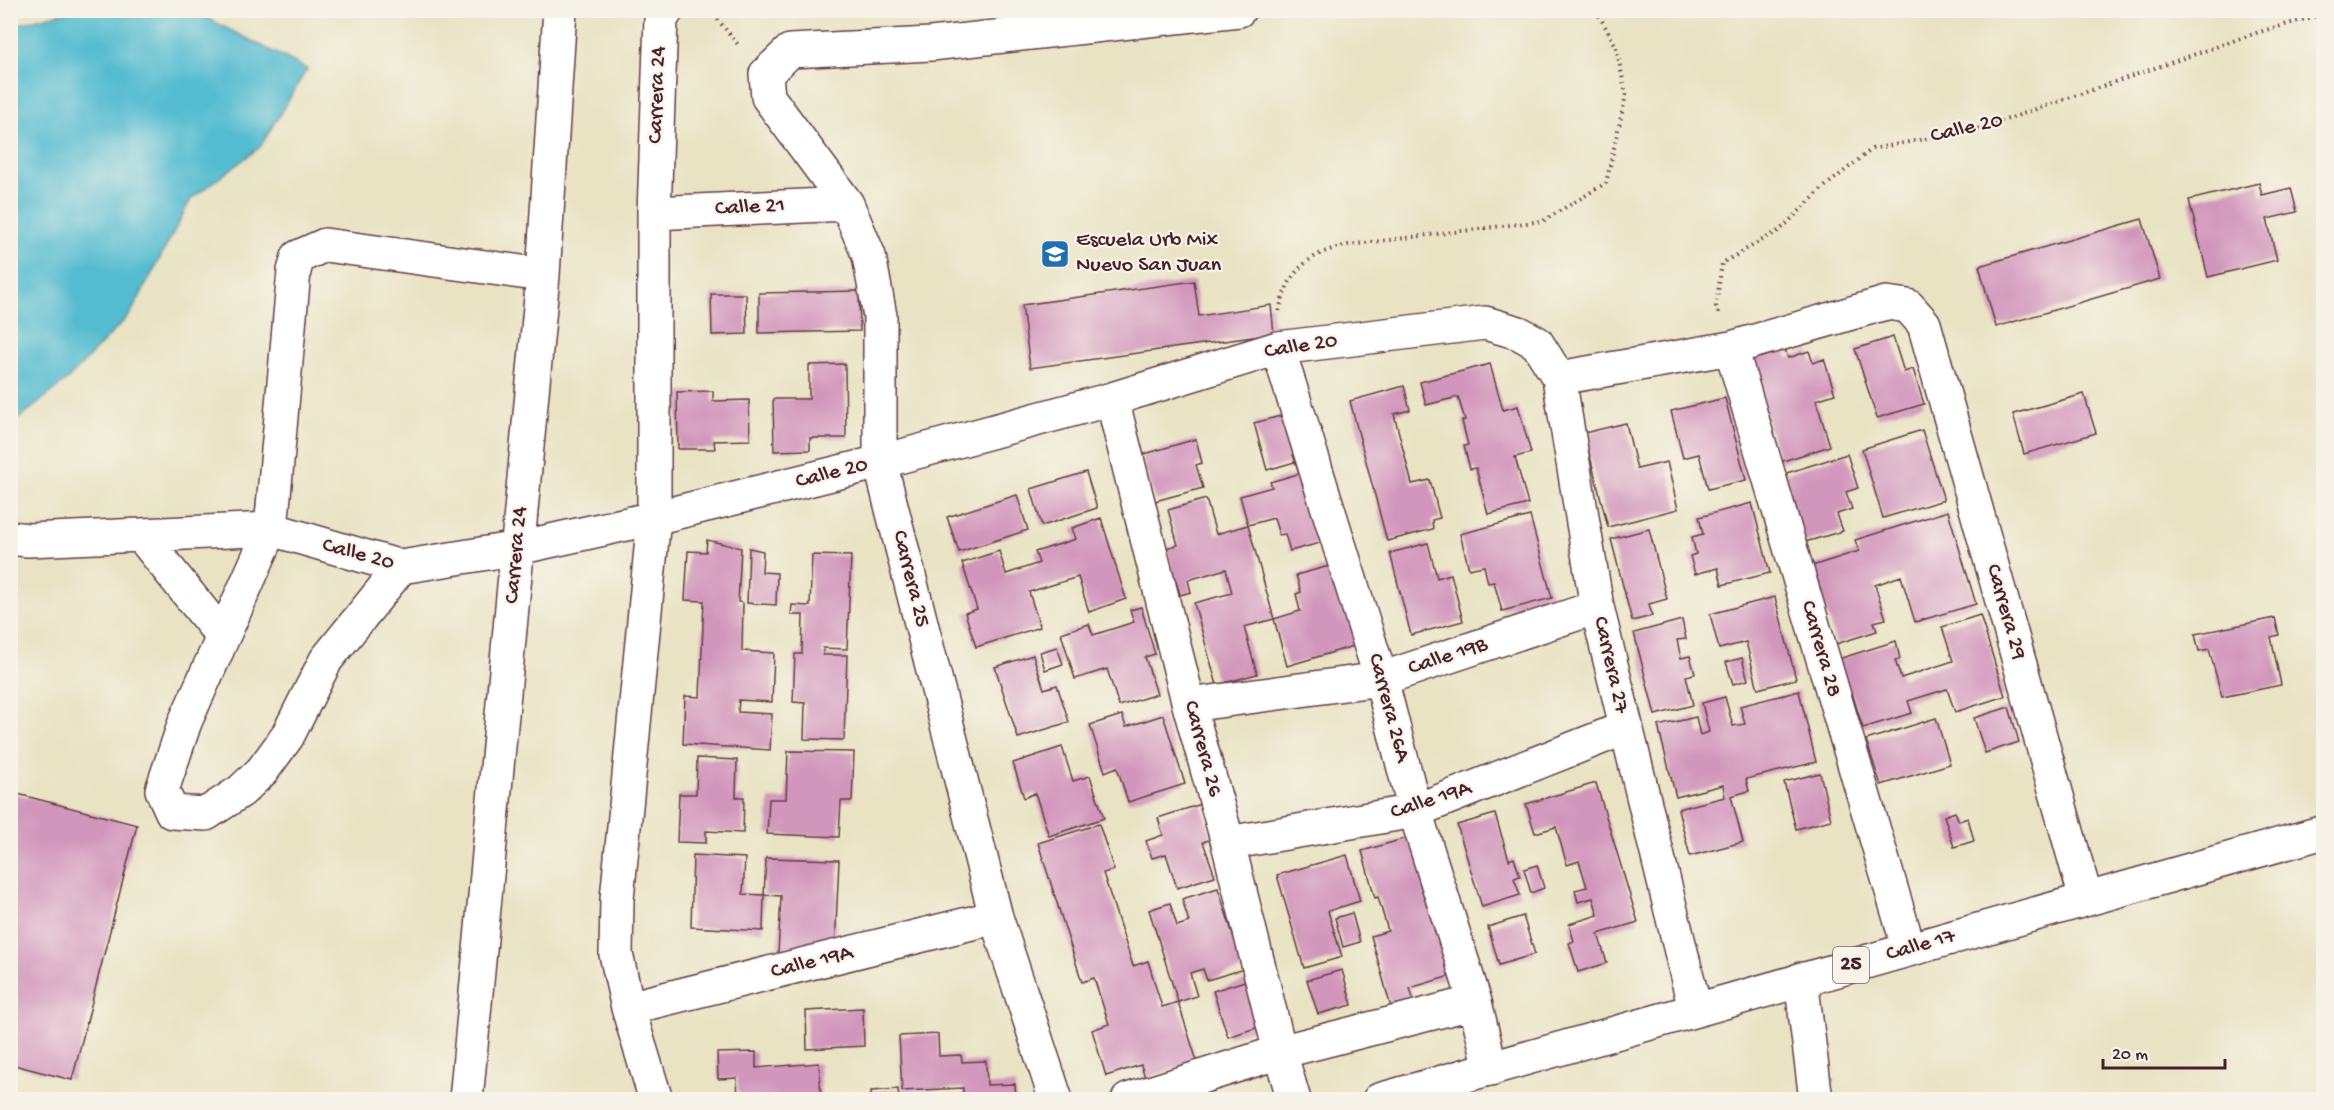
<svg xmlns="http://www.w3.org/2000/svg" width="2334" height="1110" font-family="'Gochi Hand',sans-serif">
<style>
.water{fill:#53bcd0;stroke:#4e6e7e;stroke-width:1.5}
.building{fill:#d196bb}
.lines{fill:none;stroke-linecap:round;stroke-linejoin:round}
.street-casing{stroke:#623c42;stroke-width:36}
.highway-casing{stroke:#623c42;stroke-width:36}
.path{stroke:#623c42;stroke-width:4;stroke-dasharray:1.5 4.5;stroke-linecap:butt}
.street{stroke:#fff;stroke-width:33}
.highway{stroke:#fff;stroke-width:33}
.labels{text-anchor:middle;dominant-baseline:central;stroke-width:4.5;stroke-linejoin:round;paint-order:stroke}
.shield{fill:#f7f3e8;stroke:#7e5f64;stroke-width:1.5}
.shield-label{font-size:21px;font-weight:bold;fill:#4a1f2b}
.street-label{font-size:22px;fill:#4a1f2b;stroke:#f7f3e8}
.poi-label{font-size:22px;fill:#4a1f2b;stroke:#f7f3e8;text-anchor:start}
</style>
<rect width="100%" height="100%" fill="#f7f3e8"/>
<filter id="ink" filterUnits="userSpaceOnUse"><feTurbulence type="fractalNoise" baseFrequency=".0167" numOctaves="2"/><feDisplacementMap in="SourceGraphic" scale="12" xChannelSelector="R" yChannelSelector="G"/><feConvolveMatrix kernelMatrix="1 2 1 2 8 2 1 2 1" color-interpolation-filters="sRGB"/></filter>
<filter id="wash" filterUnits="userSpaceOnUse"><feTurbulence type="fractalNoise" baseFrequency=".008" numOctaves="4" result="noise"/><feDisplacementMap in="SourceGraphic" scale="24" xChannelSelector="R" yChannelSelector="G"/><feGaussianBlur stdDeviation="1.35" result="paint"/><feColorMatrix in="noise" values="0 0 0 0 0 0 0 0 0 0 0 0 0 0 0 0 0 1.4 0 .05"/><feComposite in="paint" operator="in"/></filter>
<g filter="url(#wash)">
<rect width="100%" height="100%" fill="#e9e3c4"/>
<path class="water" d="M73 10 193 11 307 69 260 147 191 199 131 313 68 379 11 425V26Z"/>
<g id="blocks">
<path class="building" d="M2259 183 2262 195 2291 188 2297 212 2267 219 2277 260 2208 277 2189 200Z
M2142 219 2160 279 1996 327 1979 266Z
M1194 281 1199 316 1271 305 1274 334 1030 368 1022 305Z
M859 291 860 331 759 333V293Z
M711 294H746L747 334 712 335Z
M1893 337 1904 372 1913 369 1924 404 1877 418 1855 349Z
M1783 343 1788 358 1809 351 1813 363 1824 359 1835 394 1816 400 1830 446 1780 462 1747 355Z
M845 364 846 438H810V450L774 451 773 399H809V365Z
M1490 364 1503 410 1518 406 1531 453 1515 457 1528 504 1488 514 1476 468 1470 469 1464 446 1468 445 1462 421 1465 420 1458 397 1426 405 1420 382Z
M1404 386 1410 410 1394 414 1412 484 1430 480 1440 518 1432 520 1433 529 1387 541 1350 401Z
M713 391V401L749 400 750 440 714 441 715 449H678L677 392Z
M2084 394 2096 433 2024 454 2013 414Z
M1725 398 1746 480 1708 489 1699 454 1683 458 1671 411Z
M1292 413 1305 459 1267 470 1254 423Z
M1626 423 1637 469 1667 462 1678 509 1608 527 1584 433Z
M1922 430 1944 500 1883 518 1862 449Z
M1196 439 1202 463 1196 465 1203 488 1155 501 1141 455Z
M1847 454 1858 488 1846 492 1852 509 1837 514 1843 531 1805 542 1774 477Z
M1308 471 1328 541 1290 551 1285 534 1279 535 1274 518 1248 525 1240 496 1272 487 1270 482Z
M1086 472 1097 508 1042 526 1031 489Z
M1017 495 1028 530 959 552 947 517Z
M1206 499 1216 534 1248 525 1274 619 1300 611 1296 594 1301 592 1296 575 1344 562 1357 645 1287 666 1274 619 1244 627 1257 674 1217 685 1194 603 1232 593 1226 569 1188 580 1191 592 1180 595 1166 548 1178 545 1168 510Z
M1752 503 1770 573 1722 585 1718 568 1695 574 1690 556 1696 554 1692 537 1703 534 1699 517Z
M1948 511 1976 604 1915 622 1901 576 1875 585 1886 619 1874 622 1877 631 1836 644 1812 566 1859 551 1855 540Z
M1530 516 1552 598 1502 611 1494 582 1488 583 1484 566 1469 569 1460 534Z
M1101 518 1126 599 1089 612 1078 577 1029 592 1040 627 976 647 965 613 977 609 962 563 999 551 1006 574 1039 563 1035 552 1076 539 1072 528Z
M1649 529 1667 599 1649 604 1652 616 1632 621 1611 539Z
M707 540 741 548 738 602 743 603 742 651 774 653 772 702 739 700 738 712 772 714 770 750 683 744 685 696 700 697 704 601 685 600 688 551 706 552Z
M1428 543 1437 578 1451 574 1463 621 1411 635 1390 553Z
M749 548 763 551 762 572 777 573 776 605 747 603Z
M812 555 851 556 847 649 823 648V655H847L844 740 804 739 805 703 793 702 795 654H802L803 615H791L792 605 810 606Z
M1775 597 1796 679 1758 689 1746 642 1719 649 1710 614Z
M1141 607 1155 654 1145 657 1157 694 1119 706 1107 669 1075 679 1061 633 1089 624 1093 635 1134 622 1130 610Z
M1980 615 2005 696 1955 712 1947 689 1908 701 1912 713 1863 728 1852 693 1843 696 1832 661 1896 641 1900 659 1895 660 1901 678 1953 661 1942 627Z
M2275 618 2279 635 2271 637 2281 685 2222 697 2209 649 2199 651 2195 634Z
M1682 620 1686 639 1677 640 1681 658 1690 656 1695 674 1686 676 1693 705 1655 715 1634 633Z
M1057 647 1063 664 1045 670 1040 652Z
M1033 655 1044 689 1057 685 1069 722 1018 738 995 667Z
M1742 658 1748 680 1733 684 1726 662Z
M1799 691 1816 762 1746 779 1749 791 1731 796 1743 842 1690 856 1678 809 1725 797 1723 785 1676 797 1658 726 1696 717 1700 735 1709 732 1702 703 1725 697 1733 726 1745 724 1740 706Z
M2009 707 2019 742 1985 753 1974 718Z
M1122 715 1126 727 1163 715 1185 784 1128 802 1117 767 1105 772 1090 725Z
M1936 718 1950 764 1881 785 1866 740Z
M1062 747 1073 781 1090 776 1104 818 1049 836 1035 793 1024 798 1013 763Z
M788 751 854 752 852 801H841L839 837 767 834 769 799H786Z
M697 758 737 760 736 797H744L743 833 706 831V843L677 842 679 794H696Z
M1820 773 1831 820 1796 829 1784 782Z
M1596 783 1638 922 1598 934 1607 963 1578 972 1569 943 1574 941 1569 924 1598 915 1593 898 1578 902 1575 890 1587 887 1579 861 1567 865 1556 827 1535 833 1526 804Z
M10 792 137 825 72 1080 10 1064Z
M1201 804 1212 839 1203 842 1215 876 1177 888 1166 854 1152 858 1146 841 1163 835 1158 818Z
M1955 812 1959 821 1968 818 1974 841 1954 847 1944 816Z
M1495 814 1509 860 1514 858 1520 876 1514 878 1520 895 1482 907 1457 825Z
M1099 824 1114 870 1103 873 1133 966 1148 961 1162 1007 1178 1002 1149 910 1170 903 1177 926 1189 922 1182 899 1218 888 1244 969 1207 980 1203 969 1190 973 1197 996 1178 1002 1197 1061 1145 1078 1141 1065 1106 1076 1092 1030 1109 1024 1094 978 1082 982 1038 843Z
M1417 835 1457 974 1410 988 1417 1012 1394 1018 1371 936 1388 931 1378 897 1375 898 1362 851Z
M693 855 745 858 743 894 764 895 763 931 691 927Z
M1347 855 1360 901 1328 911 1342 957 1304 968 1277 875Z
M766 858 839 860 835 948 814 954H778L781 896 764 895Z
M1537 865 1544 888 1531 893 1524 869Z
M1352 913 1360 942 1343 947 1335 918Z
M1523 916 1535 954 1499 965 1488 927Z
M1342 970 1352 1005 1318 1014 1307 980Z
M1248 980 1262 1026 1228 1037 1213 991Z
M863 1008 864 1046 807 1049 806 1011Z
M938 1034 939 1056 961 1055 962 1062 986 1061 987 1085 1015 1084 1016 1100H963V1088L902 1091 899 1036Z
M756 1052V1068L819 1063 821 1100H738L737 1078 718 1079 717 1053Z
M898 1089 899 1100H871V1091Z"/>
</g>
</g>
<g filter="url(#ink)">
<use href="#blocks" fill-opacity="0" stroke="#623c42" stroke-width="1.5"/>
<g class="lines">
<g class="street-casing">
<path id="street" d="M654 213 847 204
M1278 348 1381 679 1415 811 1475 1002 1491 1069
M1731 348 1909 949
M1559 378 1731 348 1886 303 1908 306 1924 324 2086 899
M1112 399 1189 705 1228 843 1280 1052 1294 1100
M141 535 271 529 401 567 518 548 654 518 880 462 1112 399 1278 348 1485 323 1519 333 1537 343 1559 378 1597 607 1695 1009
M10 538 28 540 141 535 223 637 185 722 162 790 172 812 206 814 241 791 262 771 287 737 326 660 401 567
M223 637 271 529 294 271 298 257 325 245 543 275
M1189 705 1381 679 1597 607
M1228 843 1415 811 1625 728
M1801 979 1816 1100
M628 1008 996 917
M466 1100 543 275 560 10
M656 1100 628 1008 616 954 617 899 654 518V213L661 19 667 10
M1056 1100 996 917 880 462V316L869 256 847 204 768 97 766 74 790 51 931 44 1239 10
M1128 1100 1280 1052 1475 1002"/>
</g>
<g class="highway-casing">
<path id="highway" d="M1379 1100 2324 832"/>
</g>
<path class="path" d="M710 10 740 47
M1279 311C1288 271 1308 253 1348 245L1543 221 1606 183 1626 95 1616 46 1596 10
M1718 313 1716 306 1722 263 1780 230 1823 188 1872 149 1982 128 2259 32 2324 14"/>
<use href="#street" class="street"/>
<use href="#highway" class="highway"/>
</g>
</g>
<defs>
<g id="school-square" transform="scale(1.5)"><rect x="-9" y="-9" width="18" height="18" rx="4" fill="#1f6fb2" stroke="#f7f3e8"/><path d="M0-5L7-2L0 1L-7-2ZM-4 1L0 2.5L4 1V4Q0 6-4 4Z" fill="#fff"/></g>
</defs>
<g fill-rule="evenodd">
<use href="#school-square" x="1055" y="254"/>
</g>
<g class="labels">
<rect class="shield" x="1833" y="947" width="36" height="36" rx="4.5"/>
<g class="shield-label">
<text x="1851" y="965">25</text>
</g>
<g class="street-label">
<text transform="translate(658 95) rotate(-88)">Carrera 24</text>
<text transform="translate(1967 129) rotate(-13)">Calle 20</text>
<text transform="translate(750 208) rotate(-3)">Calle 21</text>
<text transform="translate(1301 347) rotate(-9)">Calle 20</text>
<text transform="translate(832 474) rotate(-14)">Calle 20</text>
<text transform="translate(358 555) rotate(15)">Calle 20</text>
<text transform="translate(517 555) rotate(-85)">Carrera 24</text>
<text transform="translate(910 579) rotate(76)">Carrera 25</text>
<text transform="translate(2005 612) rotate(74)">Carrera 29</text>
<text transform="translate(1820 649) rotate(74)">Carrera 28</text>
<text transform="translate(1448 657) rotate(-18)">Calle 19B</text>
<text transform="translate(1610 665) rotate(77)">Carrera 27</text>
<text transform="translate(1388 708) rotate(75)">Carrera 26A</text>
<text transform="translate(1202 749) rotate(75)">Carrera 26</text>
<text transform="translate(1431 801) rotate(-18)">Calle 19A</text>
<text transform="translate(1921 946) rotate(-16)">Calle 17</text>
<text transform="translate(812 963) rotate(-14)">Calle 19A</text>
</g>
<g class="poi-label">
<text x="1076" y="241">Escuela Urb Mix<tspan x="1076" dy="25">Nuevo San Juan</tspan></text>
</g>
</g>
<rect width="2334" height="1110" fill="none" stroke="#f7f3e8" stroke-width="36"/>
<path d="M2103 1059v9h122v-9" fill="none" stroke="#4a1f2b" stroke-width="3"/>
<text x="2112" y="1059" font-size="18" fill="#4a1f2b" stroke="#f7f3e8" stroke-width="4.5" paint-order="stroke">20 m</text>
</svg>
